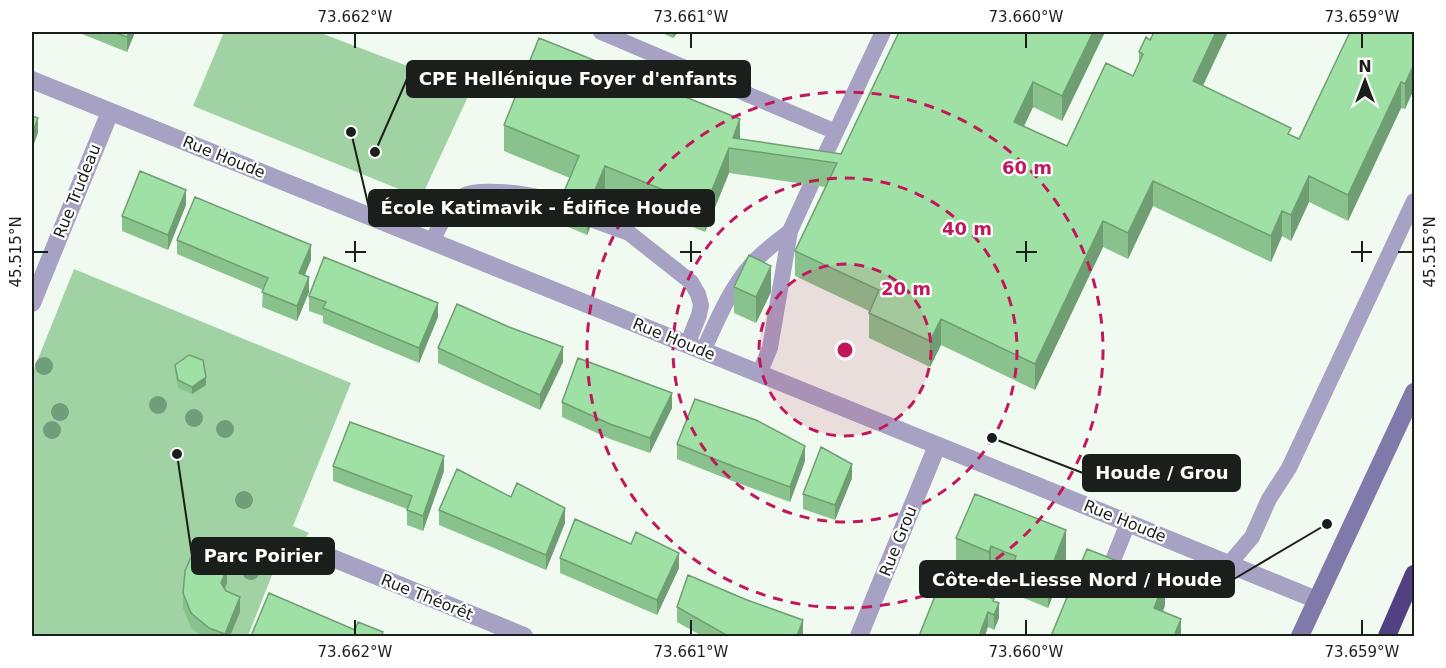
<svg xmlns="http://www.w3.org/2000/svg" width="1446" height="668" font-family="'DejaVu Sans',sans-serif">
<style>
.green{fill:#a1d2a4}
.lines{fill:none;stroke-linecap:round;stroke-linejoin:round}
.lane{stroke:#a7a2c3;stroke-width:16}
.street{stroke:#a7a2c3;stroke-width:18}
.secondary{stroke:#8179a9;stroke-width:18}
.highway{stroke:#514183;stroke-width:18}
.tree{fill:#709d7a}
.wall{fill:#89c28d}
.shaded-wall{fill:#6f9e73}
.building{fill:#9fe1a4;stroke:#6f9e73;stroke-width:1.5}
.ticks{fill:none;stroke:#1b1f1b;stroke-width:2}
.ring{fill:none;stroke:#c2185b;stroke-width:3;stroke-dasharray:10 8}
.labels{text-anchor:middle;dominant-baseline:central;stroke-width:4.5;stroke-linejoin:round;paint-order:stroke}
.street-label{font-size:16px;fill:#1b1f1b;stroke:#fff}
.centre{fill:#c2185b;stroke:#fff;stroke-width:3}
.ring-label{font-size:18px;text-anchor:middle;font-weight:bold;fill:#c2185b;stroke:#fff;stroke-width:4.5;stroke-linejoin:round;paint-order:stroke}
.leader{fill:none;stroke:#1b1f1b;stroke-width:2}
.callout-dot{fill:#1b1f1b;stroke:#fff;stroke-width:2}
.callout{fill:#1b1f1b;stroke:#1b1f1b;stroke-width:2}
.callout-label{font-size:18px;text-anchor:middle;font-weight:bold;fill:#fff}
.neatline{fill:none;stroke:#1b1f1b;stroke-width:2}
.ticks-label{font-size:15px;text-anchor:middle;fill:#1b1f1b}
</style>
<rect width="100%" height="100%" fill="#f0faf0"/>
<path class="green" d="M224 32H318L471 90 421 198 193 106Z
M74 269 351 383 293 526 309 533C302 542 298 550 298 562L280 555 248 636H32V374Z"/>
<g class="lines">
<path class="lane" d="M601 32 836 132
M817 172 883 32
M593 220 629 233 691 282 698 294 701 305 699 315 687 345
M432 242C440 225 448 206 463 196 476 188 522 193 537 197 547 200 557 205 567 210
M703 351C717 321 729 290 751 265 762 252 777 242 790 231
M759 374 770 348 790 231 811 185
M1229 564 1252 537 1269 499 1289 468 1414 201
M1105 580 1128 523"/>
<path class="street" d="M32 80 971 459 1317 600
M32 303 110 112
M330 557 524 636
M859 636 937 446"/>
<path class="secondary" d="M1300 636 1414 392"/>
<path class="highway" d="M1387 636 1414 574"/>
</g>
<g class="tree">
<circle cx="44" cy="366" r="9"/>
<circle cx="158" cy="405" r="9"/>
<circle cx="60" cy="412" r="9"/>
<circle cx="194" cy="418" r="9"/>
<circle cx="225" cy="429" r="9"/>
<circle cx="52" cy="430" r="9"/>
<circle cx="244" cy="500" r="9"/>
<circle cx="251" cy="571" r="9"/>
</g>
<path class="wall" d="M77 32H135L127 52Z
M662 32H678L673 38 662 33Z
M899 32H1105L1062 121 1033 107 1024 126 1067 146 1133 76 1139 64V52L1150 40 1154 32H1228L1203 86 1299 139 1414 32V89L1405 109 1401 108 1348 221 1309 202 1291 241 1282 236 1271 262 1153 206 1128 259 1103 247 1035 390 941 345 930 367 869 338V311L795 276V251L825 187 729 173 705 232 605 192 587 235 561 224V199L570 178 504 151V125L740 139 841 154Z
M186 205 168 250 122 231V216Z
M177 240 311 260 305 275 309 292 297 321 262 307 263 290 177 254Z
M734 287 771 292 756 323 734 313Z
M309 296 438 317 419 363 323 323V316L309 311Z
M438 348 563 362 540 410 438 363Z
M175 365 206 385 192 394 178 388 175 372Z
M562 402 672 408 650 453 610 439 562 417Z
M677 444 805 461 790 502 735 482 677 459Z
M333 466 444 471 423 531 407 525V509L333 481Z
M852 478 835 520 803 509V494Z
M511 497 565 523 546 570 439 525V510Z
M956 538 1066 562 1048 608 1014 594V587L991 578 989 584 956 570Z
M560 558 679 568 657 615 560 573Z
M227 583 224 589 240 612 230 636H202L191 628 183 608V593Z
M953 583 994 602 999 618 994 630 988 627Z
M677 607 803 634 802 636H702L677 622Z"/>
<path class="shaded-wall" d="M129 32H135L127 52V37Z
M673 32H678L673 38Z
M1093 32H1105L1062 121V96Z
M1216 32H1228L1193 106V81Z
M1414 64V89L1405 109V84Z
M1033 82V107L1014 147V122Z
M1401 82V108L1348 221V195Z
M38 118V133L32 149V134Z
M740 119V145L733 138Z
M729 148V173L705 232V207Z
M605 166V192L587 235V209Z
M1309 176V202L1291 241V215Z
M1153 181V206L1128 259V233Z
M186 190V205L168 250V235Z
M1282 211V236L1271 262V236Z
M1103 221V247L1035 390V364Z
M311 245V260L299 287V273Z
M771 266V292L756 323V297Z
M309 277V292L297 321V306Z
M438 303V317L419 363V348Z
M941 319V345L930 367V341Z
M563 347V362L540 410V395Z
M206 377V385L192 394V387Z
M672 393V408L650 453V438Z
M805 446V461L790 502V487Z
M444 456V471L423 531V516Z
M852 464V478L835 520V505Z
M565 508V523L546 570V555Z
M1066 530V562L1048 608V576Z
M991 546V578L989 584V552Z
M679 553V568L657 615V600Z
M227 569V583L221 598V583Z
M1165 580V606L1154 634V608Z
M240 597V612L230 636H225V634Z
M999 603V618L994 630V615Z
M988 612V627L985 636H979Z
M1181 619V636H1174Z
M803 620V634L802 636H797Z"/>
<path class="building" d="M113 32H129L127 37Z
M899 32H1093L1062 96 1033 82 1014 122 1067 146 1106 63 1133 76 1143 54 1139 52 1146 37 1150 40 1154 32H1216L1193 81 1291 128 1288 134 1299 139 1350 32H1414V64L1405 84 1401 82 1348 195 1309 176 1291 215 1282 211 1271 236 1153 181 1128 233 1103 221 1035 364 941 319 930 341 869 313 879 290 795 251 837 163 729 148 705 207 605 166 587 209 561 199 579 156 504 125 539 38 740 119 733 138 841 154Z
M32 116 38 118 32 134Z
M140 171 186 190 168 235 122 216Z
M195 197 311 245 299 273 309 277 297 306 262 292 268 278 177 240Z
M749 255 771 266 756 297 734 287Z
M324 257 438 303 419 348 323 308 326 302 309 296Z
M457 304 509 327 563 347 540 395 438 348Z
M189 355 203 360 206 377 192 387 178 380 175 365Z
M578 358 672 393 650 438 610 424 562 402Z
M695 399 756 420 805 446 790 487 735 467 677 444Z
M350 422 444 456 423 516 407 510 412 496 333 466Z
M821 447 852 464 835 505 803 494Z
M457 469 511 497 517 483 565 508 546 555 439 510Z
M975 494 1066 530 1048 576 1014 562 1016 556 1005 552 991 546 989 552 956 538Z
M575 519 631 544 636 532 679 553 657 600 560 558Z
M1087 549 1165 580 1154 608 1181 619 1174 636H1051Z
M192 555 227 569 221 583 226 591 240 597 225 634 209 628 191 613 183 593 185 571Z
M688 575 747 600 803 620 797 636H728L677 607Z
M943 576 953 580 952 582 994 599 993 601 999 603 994 615 988 612 979 636H919Z
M269 593 355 630 358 622 383 632 381 636H251Z"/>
<path class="ticks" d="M355 33V48M691 33V48M1026 33V48M1362 33V48M355 241V262M691 241V262M1026 241V262M1362 241V262M33 252H48M345 252H366M680 252H701M1016 252H1037M1351 252H1372M1398 252H1413M355 620V635M691 620V635M1026 620V635M1362 620V635"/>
<circle cx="845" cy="350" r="86" fill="#c2185b" fill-opacity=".12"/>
<g class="ring">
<circle cx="845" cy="350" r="86"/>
<circle cx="845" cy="350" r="172"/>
<circle cx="845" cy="350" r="258"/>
</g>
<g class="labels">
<g class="street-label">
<text transform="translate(224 157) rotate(22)">Rue Houde</text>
<text transform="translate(77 191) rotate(-68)">Rue Trudeau</text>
<text transform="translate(674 339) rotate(22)">Rue Houde</text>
<text transform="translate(1125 521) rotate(22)">Rue Houde</text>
<text transform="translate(898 541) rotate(-68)">Rue Grou</text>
<text transform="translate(427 597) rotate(22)">Rue Théorêt</text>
</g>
</g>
<circle cx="845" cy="350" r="9" class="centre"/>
<g class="ring-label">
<text x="1027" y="174">60 m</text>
<text x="967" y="235">40 m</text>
<text x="906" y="295">20 m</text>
</g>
<path class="leader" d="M375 152L407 79M351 132L369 208M992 438L1083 473M177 454L192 556M1327 524L1234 579"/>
<g class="callout-dot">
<circle cx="375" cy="152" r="6"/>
<circle cx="351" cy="132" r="6"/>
<circle cx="992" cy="438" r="6"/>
<circle cx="177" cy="454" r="6"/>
<circle cx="1327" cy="524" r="6"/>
</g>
<g class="callout">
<rect x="407" y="61" width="343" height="36" rx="6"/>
<rect x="369" y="190" width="345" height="36" rx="6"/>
<rect x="1083" y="455" width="157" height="36" rx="6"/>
<rect x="192" y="538" width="142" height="36" rx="6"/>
<rect x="920" y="561" width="314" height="36" rx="6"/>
</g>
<g class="callout-label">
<text x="578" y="85">CPE Hellénique Foyer d'enfants</text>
<text x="541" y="214">École Katimavik - Édifice Houde</text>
<text x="1162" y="479">Houde / Grou</text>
<text x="263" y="562">Parc Poirier</text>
<text x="1077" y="586">Côte-de-Liesse Nord / Houde</text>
</g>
<rect width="1446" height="668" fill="none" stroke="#ffffff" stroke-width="66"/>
<g transform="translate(1365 81)" stroke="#ffffff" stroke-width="4.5" paint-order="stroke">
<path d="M0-4.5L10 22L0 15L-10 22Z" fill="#1b1f1b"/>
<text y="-9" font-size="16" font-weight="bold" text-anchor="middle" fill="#1b1f1b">N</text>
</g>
<rect x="33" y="33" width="1380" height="602" class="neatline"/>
<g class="ticks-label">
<text x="355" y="22">73.662°W</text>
<text x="691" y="22">73.661°W</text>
<text x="1026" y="22">73.660°W</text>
<text x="1362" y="22">73.659°W</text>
<text transform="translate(16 252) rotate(-90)" y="5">45.515°N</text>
<text transform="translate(1430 252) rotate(-90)" y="5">45.515°N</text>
<text x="355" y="657">73.662°W</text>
<text x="691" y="657">73.661°W</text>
<text x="1026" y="657">73.660°W</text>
<text x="1362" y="657">73.659°W</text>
</g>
</svg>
